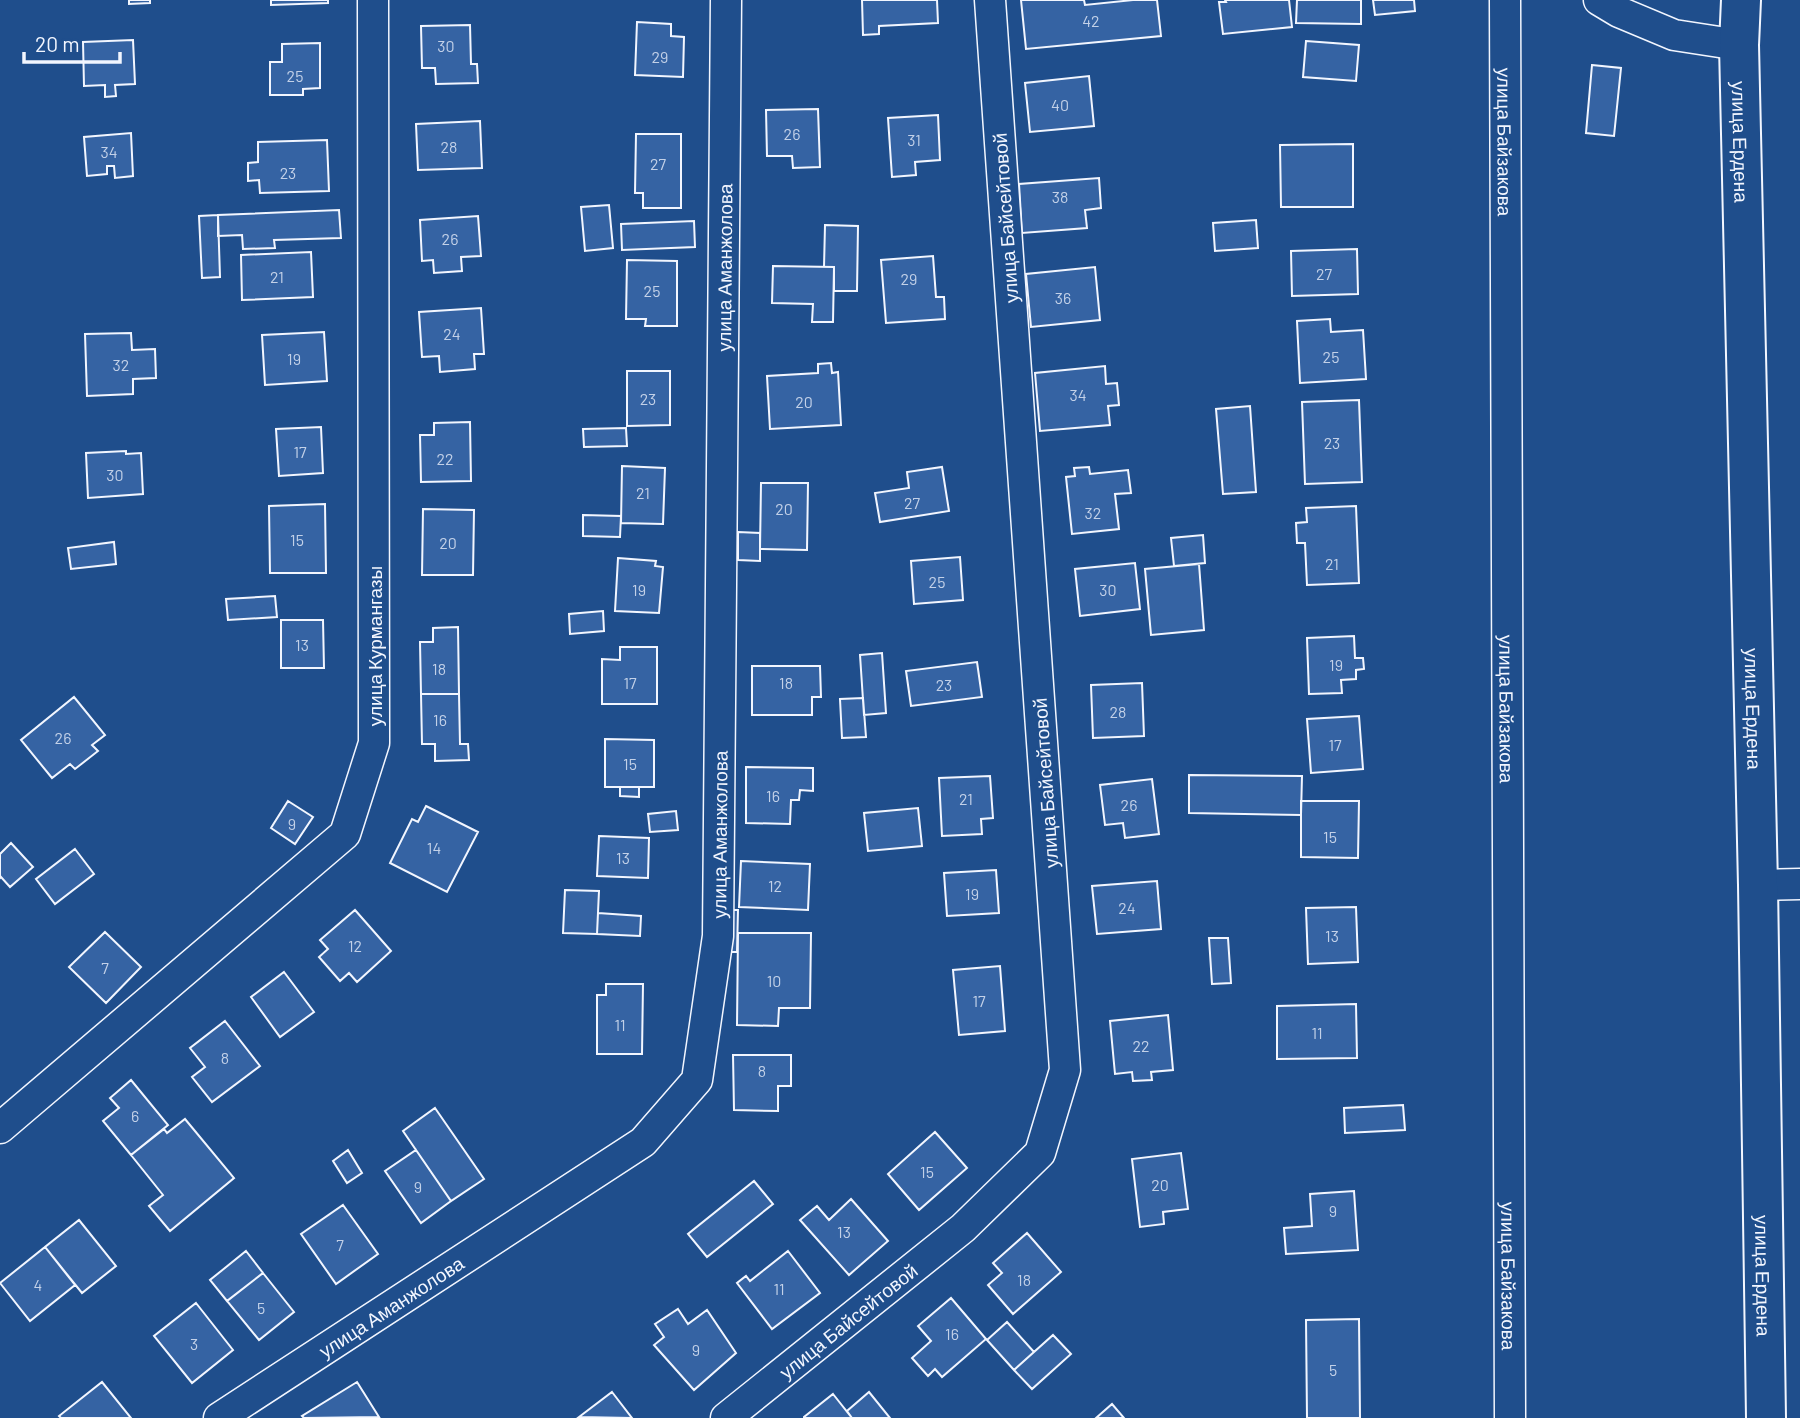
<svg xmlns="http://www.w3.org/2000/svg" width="1800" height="1418" font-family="Barlow,sans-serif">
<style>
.building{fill:#3563a3;stroke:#f2f6ff;stroke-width:2}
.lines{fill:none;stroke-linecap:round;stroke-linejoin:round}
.street-casing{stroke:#f2f6ff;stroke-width:33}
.secondary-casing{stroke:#f2f6ff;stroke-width:42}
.street{stroke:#1f4e8c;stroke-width:30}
.secondary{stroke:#1f4e8c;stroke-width:38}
.labels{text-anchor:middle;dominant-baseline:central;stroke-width:5;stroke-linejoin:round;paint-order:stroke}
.number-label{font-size:16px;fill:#c3d1e8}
.street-label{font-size:19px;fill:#f2f6ff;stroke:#1f4e8c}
</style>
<rect width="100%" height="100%" fill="#1f4e8c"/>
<path class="building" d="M129 0H150V3L129 4Z
M271 0H328V3L271 5Z
M862 0H937L938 23 879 26V34L863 35Z
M1021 0H1084L1085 5 1133 0H1157L1161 36 1026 49Z
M1225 0H1289L1292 27 1223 34 1219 2H1226Z
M1297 0H1361V24L1296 23Z
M1373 0H1414L1415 11 1375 15Z
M637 22 671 24V36L684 37 683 77 635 75Z
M470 25 471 64H477L478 83 436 84 435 68H422L421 26Z
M133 40 135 84 115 85 116 96 105 97V85L84 86 83 42Z
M1306 41 1359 45 1356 81 1303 77Z
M320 43V88L303 89V95H270V62H282V44Z
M1592 65 1621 68 1614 136 1586 133Z
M1089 76 1094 126 1030 132 1025 83Z
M818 109 820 167 793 168 792 156H767L766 110Z
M938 115 940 160 915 162 916 175 892 177 888 118Z
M480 121 482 168 418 170 416 124Z
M131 133 133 176 115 178 114 166H107V174L87 176 84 137Z
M636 134H681V208H643V193H635Z
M327 140 329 191 260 193 259 180 248 181V163L258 162V142Z
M1353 144V207H1281L1280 145Z
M1099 178 1101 208 1085 210 1087 228 1022 233 1019 184Z
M609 205 613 248 585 251 581 207Z
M339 210 341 238 274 240 275 248 243 249 242 235 218 236V215Z
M218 215 220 277 202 278 199 216Z
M478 216 481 256 461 257 462 271 434 273 433 260 422 261 420 220Z
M1256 220 1258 248 1215 251 1213 223Z
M694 221 695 247 622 250 621 224Z
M825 225 858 226 857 291H834V267H824Z
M1357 249 1358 294 1292 296 1291 251Z
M311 252 313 297 242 300 241 255Z
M933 256 936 297H944L945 319 886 323 881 260Z
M627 260 677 261V326H645L646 319H626Z
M773 266 834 267 833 322H812L813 304 772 303Z
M1095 267 1100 320 1031 327 1026 274Z
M481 308 484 354H474L475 369 440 372 439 356 422 357 419 312Z
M1330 319 1331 332 1363 330 1366 379 1300 383 1297 321Z
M324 332 327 381 265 385 262 335Z
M131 333 132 350 155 349 156 378 133 379V394L87 396 85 334Z
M831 363 832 373 838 372 841 425 770 429 767 376 818 373V364Z
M1105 366 1106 384 1117 383 1119 405 1108 406 1110 425 1040 431 1035 373Z
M627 371H670V425L627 426Z
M1359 400 1362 482 1305 484 1302 402Z
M1250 406 1256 492 1223 494 1216 409Z
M470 422 471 481 421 482 420 435H434V423Z
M321 427 323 473 279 476 276 429Z
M626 428 627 446 584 447 583 429Z
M126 451V454L141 453 143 494 88 498 86 453Z
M622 466 665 468 663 524 621 523Z
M942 467 949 511 880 522 875 493 909 488 907 472Z
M1089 467 1090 474 1128 470 1131 493 1115 494 1119 529 1072 534 1066 477 1075 476 1074 468Z
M761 483H808L807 550 760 549Z
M325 504 326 573H270L269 506Z
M1356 506 1359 583 1307 585 1305 543H1297L1296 523 1307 522 1306 508Z
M423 509 474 510 473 575H422Z
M583 515 621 516 620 537 583 536Z
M738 532 760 533V561L738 560Z
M1203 535 1205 563 1174 566 1171 538Z
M114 542 116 564 71 569 68 548Z
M960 557 963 600 914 604 911 561Z
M618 558 656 561 655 566 663 567 659 613 615 611Z
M1135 563 1140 609 1080 616 1075 569Z
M1199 564 1204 630 1151 635 1145 569Z
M275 596 277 617 228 620 226 599Z
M603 611 604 631 570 634 569 614Z
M281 620H323L324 668H281Z
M458 627 459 694H421L420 642H433V628Z
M1354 636 1355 658H1363L1364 669 1356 670V679L1341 680 1342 693 1309 694 1307 638Z
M620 647H657V704H602V659L620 660Z
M882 653 886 713 864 715 860 655Z
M977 662 982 697 911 706 906 671Z
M752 666H820L821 697H812V715H752Z
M1142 683 1144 736 1093 738 1091 685Z
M421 694H459L460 744H468L469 760 435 761V744H422Z
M74 697 105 735 92 745 98 751 75 769 70 764 52 778 21 740Z
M863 698 866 737 842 738 840 699Z
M1359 716 1363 769 1311 773 1307 719Z
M605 739 654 740V787H605Z
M746 767 813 768V791L800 790 799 800H791L790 824 746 823Z
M1189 775 1302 776 1301 815 1189 813Z
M990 776 993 818 981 819 982 834 942 836 939 778Z
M1152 779 1159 834 1125 838 1123 823 1105 825 1100 785Z
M620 787H639V797L620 796Z
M288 801 313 817 295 844 271 828Z
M1301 801H1359L1358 858 1301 857Z
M426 806 478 832 447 892 390 863 412 819 418 822Z
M918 808 922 846 868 851 864 813Z
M676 811 678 830 650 832 648 814Z
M599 836 649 838 648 878 597 876Z
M11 843 33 867 10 887 1 877 0 878V854Z
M75 849 94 874 55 904 36 879Z
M741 861 810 864 808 910 739 907Z
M996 870 999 913 947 916 944 873Z
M1157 881 1161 929 1097 934 1092 886Z
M565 890 599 891 597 934 563 933Z
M1356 907 1358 962 1308 964 1306 908Z
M355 910 391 951 357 982 349 973 340 981 319 957 328 949 320 940Z
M718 910H738L737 952H717Z
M598 913 641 916 640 936 597 934Z
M105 932 141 967 106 1003 69 967Z
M738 933H811L810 1008H779L778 1026 737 1025Z
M1209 938H1228L1231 983 1212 984Z
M1000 966 1005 1031 959 1035 953 970Z
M284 972 314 1012 280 1037 251 997Z
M606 984H643L642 1054H597V995H606Z
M1356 1004 1357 1058 1277 1059V1006Z
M1168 1015 1173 1070 1151 1072 1152 1080 1133 1081 1132 1072 1115 1074 1110 1021Z
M225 1021 260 1066 212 1102 192 1077 205 1067 190 1048Z
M733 1055H791V1086H778V1111L734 1110Z
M131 1080 168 1125 131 1155 103 1121 119 1108 110 1098Z
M1403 1105 1405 1130 1345 1133 1344 1108Z
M435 1108 484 1179 451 1201 403 1131Z
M185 1119 234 1178 170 1231 149 1206 163 1195 131 1155 164 1129 167 1133Z
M935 1132 967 1168 919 1210 888 1174Z
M348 1150 362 1173 347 1183 333 1161Z
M416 1150 451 1201 421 1223 385 1171Z
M1181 1153 1188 1209 1163 1212 1164 1224 1140 1227 1132 1159Z
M754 1181 773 1204 707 1257 688 1234Z
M1354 1191 1358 1250 1286 1254 1284 1228 1312 1226 1310 1194Z
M851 1199 888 1241 849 1275 800 1220 817 1206 829 1220Z
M343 1205 378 1254 336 1284 301 1234Z
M79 1220 116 1266 82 1293 45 1247Z
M1027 1233 1061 1272 1013 1314 988 1285 1002 1273 993 1263Z
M45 1247 75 1285 30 1321 0 1283Z
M246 1251 263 1273 227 1301 210 1280Z
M788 1251 820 1293 772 1329 737 1283 746 1276 750 1281Z
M263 1273 294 1312 259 1340 227 1301Z
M951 1298 986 1339 942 1377 935 1369 928 1376 912 1358 931 1341 918 1326Z
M196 1303 233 1350 192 1383 154 1336Z
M678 1309 688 1324 707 1310 736 1353 694 1390 654 1345 664 1337 655 1324Z
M1359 1319 1360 1418H1307L1306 1320Z
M1007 1322 1034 1352 1014 1370 987 1340Z
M1053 1335 1071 1354 1032 1389 1014 1370Z
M102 1382 131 1418H61L59 1416Z
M357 1382 379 1417 304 1418 302 1416Z
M612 1392 632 1418 579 1417Z
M869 1392 890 1418H852L847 1411Z
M833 1394 852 1418H804V1417Z
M1112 1404 1124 1418H1096Z"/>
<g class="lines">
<g class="street-casing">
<g id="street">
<path id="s1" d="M1505 0 1510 1418"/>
<path d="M1599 0 1619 12 1674 35 1739 45"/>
<path d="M1758 885 1800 884"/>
<path d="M0 1128 345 834 374 743 373 0"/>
<path id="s2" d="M219 1418 643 1142 697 1080 718 936 726 0"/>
<path id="s3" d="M726 1418 963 1228 1040 1153 1065 1070 990 0"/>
</g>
</g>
<g class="secondary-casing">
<g id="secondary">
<path id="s4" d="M1741 0 1739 45 1758 885 1766 1418"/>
</g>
</g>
<use href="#street" class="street"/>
<use href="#secondary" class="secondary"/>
</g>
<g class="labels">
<g class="number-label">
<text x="1091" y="20">42</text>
<text x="446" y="45">30</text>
<text x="660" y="56">29</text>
<text x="295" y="75">25</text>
<text x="1060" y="104">40</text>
<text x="792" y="133">26</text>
<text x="914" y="139">31</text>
<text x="449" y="146">28</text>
<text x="109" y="151">34</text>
<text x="658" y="163">27</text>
<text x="288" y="172">23</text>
<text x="1060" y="196">38</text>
<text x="450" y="238">26</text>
<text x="1324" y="273">27</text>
<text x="277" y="276">21</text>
<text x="909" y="278">29</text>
<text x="652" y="290">25</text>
<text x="1063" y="297">36</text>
<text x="452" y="333">24</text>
<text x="1331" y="356">25</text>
<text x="294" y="358">19</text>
<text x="121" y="364">32</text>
<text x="1078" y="394">34</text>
<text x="648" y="398">23</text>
<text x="804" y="401">20</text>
<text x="1332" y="442">23</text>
<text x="300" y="451">17</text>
<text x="445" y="458">22</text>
<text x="115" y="474">30</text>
<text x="643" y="492">21</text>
<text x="912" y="502">27</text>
<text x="784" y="508">20</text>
<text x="1093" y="512">32</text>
<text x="297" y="539">15</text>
<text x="448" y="542">20</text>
<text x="1332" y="563">21</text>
<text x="937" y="581">25</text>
<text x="639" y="589">19</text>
<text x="1108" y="589">30</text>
<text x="302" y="644">13</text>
<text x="1336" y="664">19</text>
<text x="439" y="668">18</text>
<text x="630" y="682">17</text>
<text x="786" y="682">18</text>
<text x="944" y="684">23</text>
<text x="1118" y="711">28</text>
<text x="440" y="719">16</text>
<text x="63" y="737">26</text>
<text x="1335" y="744">17</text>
<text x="630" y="763">15</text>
<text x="773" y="795">16</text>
<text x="966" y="798">21</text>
<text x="1129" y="804">26</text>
<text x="292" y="823">9</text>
<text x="1330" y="836">15</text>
<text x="434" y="847">14</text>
<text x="623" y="857">13</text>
<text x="775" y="885">12</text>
<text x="972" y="893">19</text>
<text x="1127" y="907">24</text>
<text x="1332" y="935">13</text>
<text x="355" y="945">12</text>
<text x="105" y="967">7</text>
<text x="774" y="980">10</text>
<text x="979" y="1000">17</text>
<text x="620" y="1024">11</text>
<text x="1317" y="1032">11</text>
<text x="1141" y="1045">22</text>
<text x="225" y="1057">8</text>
<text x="762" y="1070">8</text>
<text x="135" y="1115">6</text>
<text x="927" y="1171">15</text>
<text x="1160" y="1184">20</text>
<text x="418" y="1186">9</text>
<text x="1333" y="1210">9</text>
<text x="844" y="1231">13</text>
<text x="340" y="1244">7</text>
<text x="1024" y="1279">18</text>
<text x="38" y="1284">4</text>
<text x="779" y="1288">11</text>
<text x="261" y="1307">5</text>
<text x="952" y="1333">16</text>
<text x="194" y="1343">3</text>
<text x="696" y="1349">9</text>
<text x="1333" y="1369">5</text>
</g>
<g class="street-label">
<text stroke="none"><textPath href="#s1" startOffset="142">улица Байзакова</textPath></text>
<text stroke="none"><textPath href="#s4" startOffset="142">улица Ердена</textPath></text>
<text transform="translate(1005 218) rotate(-94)">улица Байсейтовой</text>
<text stroke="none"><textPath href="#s2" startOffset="1402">улица Аманжолова</textPath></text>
<text transform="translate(374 646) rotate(-90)">улица Курмангазы</text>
<text stroke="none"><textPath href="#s1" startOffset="709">улица Байзакова</textPath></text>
<text stroke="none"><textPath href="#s4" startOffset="709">улица Ердена</textPath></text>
<text transform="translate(1045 783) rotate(-94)">улица Байсейтовой</text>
<text stroke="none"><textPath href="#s2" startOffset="835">улица Аманжолова</textPath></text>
<text stroke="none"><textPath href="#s1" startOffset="1276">улица Байзакова</textPath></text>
<text stroke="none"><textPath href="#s4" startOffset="1276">улица Ердена</textPath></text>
<text stroke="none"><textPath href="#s2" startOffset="205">улица Аманжолова</textPath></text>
<text stroke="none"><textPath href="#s3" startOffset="156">улица Байсейтовой</textPath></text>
</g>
</g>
<path d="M24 52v10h96v-10" fill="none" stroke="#f2f6ff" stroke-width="3.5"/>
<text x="35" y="52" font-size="21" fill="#f2f6ff" stroke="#1f4e8c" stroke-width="5" paint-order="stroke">20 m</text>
</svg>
